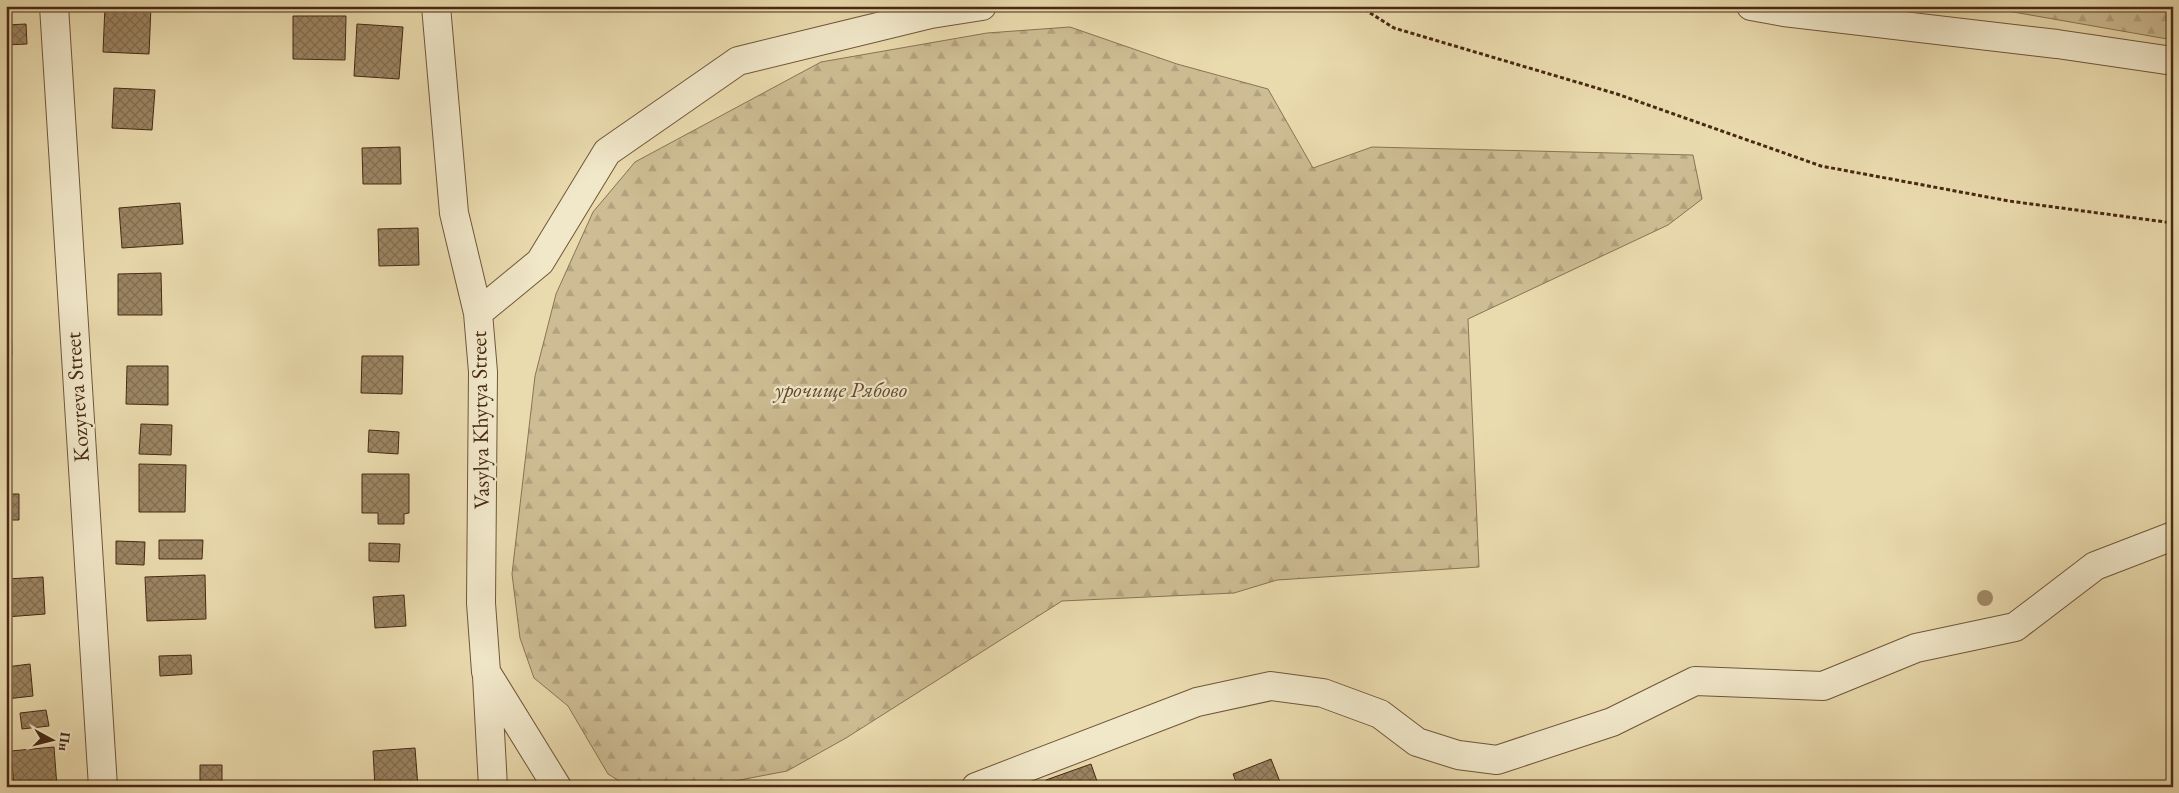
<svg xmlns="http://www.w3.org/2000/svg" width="2179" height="793" font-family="'EB Garamond',serif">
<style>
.forest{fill:url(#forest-firs);stroke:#8b7354}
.building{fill:url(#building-cross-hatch);stroke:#482914}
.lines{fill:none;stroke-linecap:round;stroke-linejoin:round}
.minor-casing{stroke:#70563a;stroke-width:30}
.path{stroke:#482914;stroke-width:3;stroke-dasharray:4 2.5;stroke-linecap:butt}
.minor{stroke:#f1e8ca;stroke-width:28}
.tree{fill:#a08a68}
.labels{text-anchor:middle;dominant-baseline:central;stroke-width:4.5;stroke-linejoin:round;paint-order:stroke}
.park-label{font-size:22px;font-style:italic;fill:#63472e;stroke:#f1e8ca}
.street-label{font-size:22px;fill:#482914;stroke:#f1e8ca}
</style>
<defs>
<pattern id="forest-firs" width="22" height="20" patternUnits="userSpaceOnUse" patternTransform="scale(1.25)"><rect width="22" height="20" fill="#cebd94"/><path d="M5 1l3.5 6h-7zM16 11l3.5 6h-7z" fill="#b2a27f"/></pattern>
<pattern id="building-cross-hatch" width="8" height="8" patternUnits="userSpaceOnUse" patternTransform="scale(1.25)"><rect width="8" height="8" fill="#9c8664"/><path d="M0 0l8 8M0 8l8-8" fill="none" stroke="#816e51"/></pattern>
</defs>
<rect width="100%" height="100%" fill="#eadbae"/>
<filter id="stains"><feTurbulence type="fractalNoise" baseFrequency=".004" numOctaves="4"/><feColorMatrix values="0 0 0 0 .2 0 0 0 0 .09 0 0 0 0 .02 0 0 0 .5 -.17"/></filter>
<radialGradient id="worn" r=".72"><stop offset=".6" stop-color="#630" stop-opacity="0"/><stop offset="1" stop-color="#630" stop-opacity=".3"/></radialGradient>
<path class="forest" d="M1979 6H2173V40Z
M1070 27 1177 64 1268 89 1313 168 1372 147 1693 155 1702 199 1668 225 1468 319 1479 567 1277 580 1234 593 1062 601 846 738 787 771 724 783 717 787H629L608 774 568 706 534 678 520 638 512 574 535 376 556 294 593 212 635 162 821 62 987 33Z"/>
<path class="building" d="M105 6H151L149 54 103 52Z
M348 6H391L390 11Z
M293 16H346L345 60 293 59Z
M26 24 27 44 6 45V25Z
M357 24 403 27 399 79 354 76Z
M114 88 155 90 152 130 112 128Z
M6 147H9L10 193H6Z
M400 147 401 184H363L362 148Z
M180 203 183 244 122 248 119 208Z
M418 228 419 265 379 266 378 229Z
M161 273 162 315H118V274Z
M6 317H11L12 355H6Z
M362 356H403L402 394 361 393Z
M127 366H168V405L126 404Z
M6 409H10V447H6Z
M141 424 172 425 171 455 139 454Z
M369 430 399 432 398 454 368 452Z
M139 464 186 465 185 512H139Z
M362 474H409V513L404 514V524H378V513H362Z
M6 494H19V520H6Z
M159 540H203L202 559H159Z
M116 541 145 542 144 565 116 564Z
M369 543 400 544 399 562 369 561Z
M205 575 206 619 147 621 145 577Z
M43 577 45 614 6 617V579Z
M404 595 406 626 375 628 373 597Z
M191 655 192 674 160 676 159 656Z
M30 664 33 696 6 699V667Z
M46 710 49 726 22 729 20 713Z
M54 747 57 787H14L11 751Z
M415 748 418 787H375L373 751Z
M1271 759 1282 787H1238L1233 774Z
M1091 764 1099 787H1048L1046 780Z
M200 765H222V787H200Z"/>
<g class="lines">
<g class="minor-casing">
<path id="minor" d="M54 6 103 787
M436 6 454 213 478 313 483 372 481 603 486 672 557 787
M1751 6 1784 12 2057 44 2173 61
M478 313 540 262 607 152 738 61 931 14 982 6
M487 676 493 787
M976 787 1197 702 1271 686 1323 693 1380 714 1417 742 1458 755 1497 760 1612 722 1695 681 1823 686 1916 648 2015 627 2095 566 2173 536"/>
</g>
<path class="path" d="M1359 6 1394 28 1617 94 1821 166 2009 201 2173 223"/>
<use href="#minor" class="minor"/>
</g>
<circle class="tree" cx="1985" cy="598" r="8"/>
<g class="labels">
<g class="park-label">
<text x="841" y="389">урочище Рябово</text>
</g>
<g class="street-label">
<text transform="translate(77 397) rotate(-94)">Kozyreva Street</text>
<text transform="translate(480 420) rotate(-91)">Vasylya Khytya Street</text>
</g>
</g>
<rect width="2179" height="793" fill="none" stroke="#eadbae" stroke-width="25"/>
<rect x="8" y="8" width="2164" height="778" fill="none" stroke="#482914" stroke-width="2.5"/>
<rect x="12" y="12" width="2154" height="768" fill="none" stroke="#482914"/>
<g transform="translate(52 740) rotate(97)" stroke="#f1e8ca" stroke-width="4" paint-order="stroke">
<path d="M0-4L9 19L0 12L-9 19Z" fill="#482914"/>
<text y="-8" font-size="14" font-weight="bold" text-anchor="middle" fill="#482914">Пн</text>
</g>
<rect width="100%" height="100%" filter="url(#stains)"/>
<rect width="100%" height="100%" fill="url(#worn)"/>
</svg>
